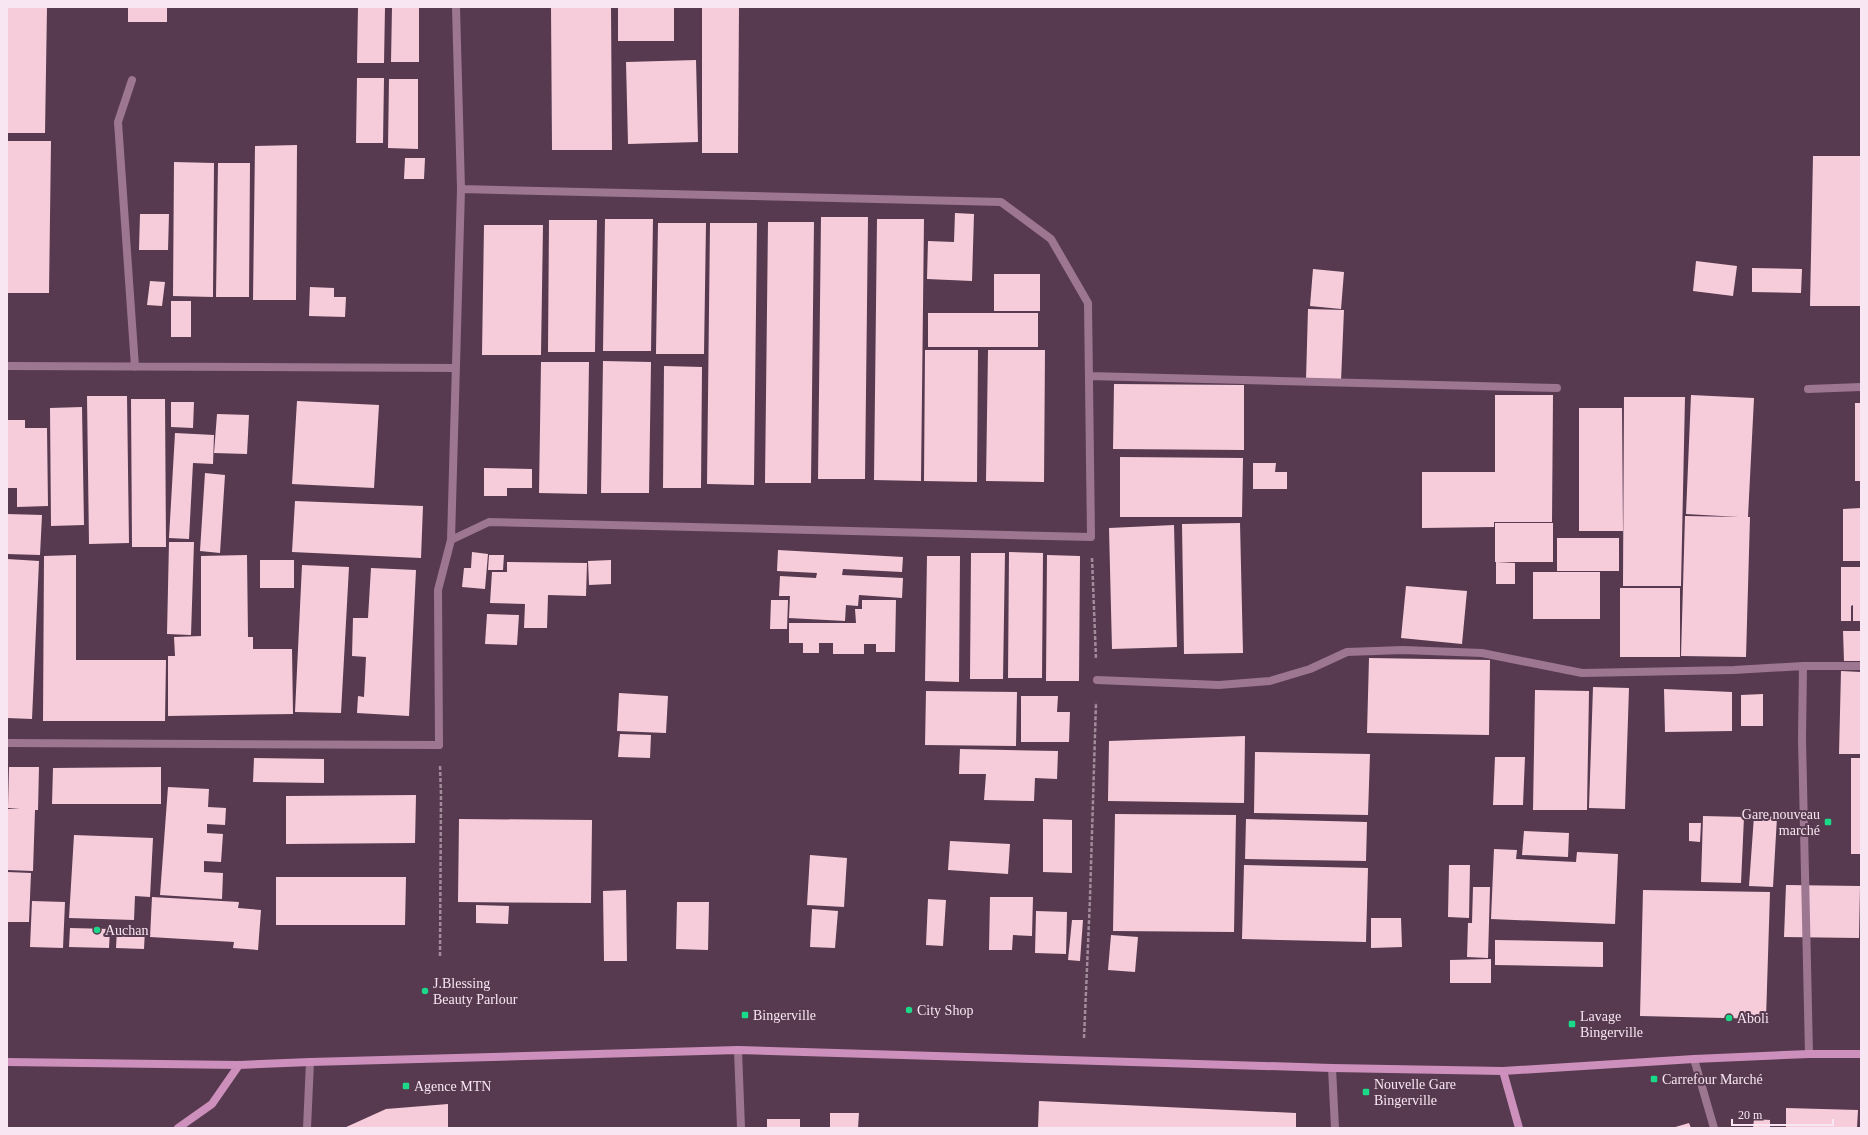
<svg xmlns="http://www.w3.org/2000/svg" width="1868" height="1135" font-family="Georgia,serif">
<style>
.building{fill:#f7ccda}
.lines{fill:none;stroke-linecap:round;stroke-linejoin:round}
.path{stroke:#a38b9c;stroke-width:2.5;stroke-dasharray:4 2;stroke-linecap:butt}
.lane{stroke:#9d7691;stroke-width:8}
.street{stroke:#9d7691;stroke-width:8}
.secondary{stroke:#cd90bc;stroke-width:8}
.poi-dot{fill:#1bd988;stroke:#573a4f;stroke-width:1.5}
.labels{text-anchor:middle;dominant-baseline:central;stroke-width:4;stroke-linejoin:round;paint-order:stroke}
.poi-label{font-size:14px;fill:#f8e6f2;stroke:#573a4f;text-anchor:start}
</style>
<rect width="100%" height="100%" fill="#573a4f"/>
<path class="building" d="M7 7H47L45 133H7Z
M128 7H167V22H128Z
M358 7H385L384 63H357Z
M392 7H419V62H391Z
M551 7H611L612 150H552Z
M618 7H674V41H618Z
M702 7H739L738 153H702Z
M696 60 698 142 628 144 626 62Z
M357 78H384L383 143H356Z
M389 79H418V149L388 148Z
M7 141H51L49 293H7Z
M297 145 296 300H253L255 146Z
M1813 156H1861V306H1810Z
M405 158H425L424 179H404Z
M174 162 214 163 213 297 173 296Z
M218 163H250L249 297H216Z
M955 213 974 214 972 281 927 279 928 241 954 242Z
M140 214H169L168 250H139Z
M821 217H868L865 479H818Z
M605 219H653L651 351H603Z
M877 219H924L921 481 874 480Z
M549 220H597L595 352H548Z
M768 222H814L811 483H765Z
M658 223H706L704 354H656Z
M710 223H757L754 485 707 484Z
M484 225H543L541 355H482Z
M1696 261 1737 266 1733 296 1693 291Z
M1752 268 1802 269 1801 293 1752 292Z
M1313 269 1344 272 1341 309 1310 306Z
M994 274H1040V311H994Z
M150 281 165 282 162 306 147 305Z
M310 287 334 288V297H346L345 317 309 316Z
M171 301H191V337H171Z
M1308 309 1344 310 1341 381 1306 380Z
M928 313H1038V347H928Z
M925 350H978L977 482 924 481Z
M988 350H1045L1044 482 986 481Z
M603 361 651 362 649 493H601Z
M541 362H589L587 494 539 493Z
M664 366 702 367 701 488H663Z
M1114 384 1244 385V450L1113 449Z
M1495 395H1553L1552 522H1494V527L1422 528V472H1495Z
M1691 395 1754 398 1748 517H1750L1746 657 1681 656 1685 516 1739 517 1686 514Z
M87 396H127L129 543 89 544Z
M1624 397H1685L1681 586H1623Z
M131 399H165L166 547H132Z
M297 401 379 405 374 488 292 484Z
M171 402H194L193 428 171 427Z
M1855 403H1861V481H1855Z
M82 407 84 525 51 526 50 408Z
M1579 408H1622L1623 531H1579Z
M217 414 249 415 247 454 214 453Z
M7 420H25V428H47L48 506 17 507V488H7Z
M175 433 214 435 213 464 193 463 189 539 169 538Z
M1120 457 1243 458 1242 517H1120Z
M1253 463H1276L1275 472H1287V489H1253Z
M484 468 532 469V488H507V496H484Z
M205 473 225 475 220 553 200 551Z
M295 501 423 506 421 558 292 552Z
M1861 508V561H1843V509Z
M7 514 42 515 40 555 7 554Z
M1240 523 1243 653 1184 654 1182 524Z
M1495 523H1553V562H1495Z
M1174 525 1177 647 1112 649 1109 528Z
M1557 538H1619V571H1557Z
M169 542H194L191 635 167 634Z
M778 550 903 557 902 572 843 569 842 575 903 578 902 598 859 595 858 606 846 605 845 621 789 618 790 596H779L780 576 816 578 817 573 777 571Z
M472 552 488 554 485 589 462 587 464 568H471Z
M1009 552 1043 553 1042 678H1008Z
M971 553H1005L1003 679H970Z
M76 555V660H166L165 721H43L44 556Z
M247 555 248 637H253V649H292L293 714 168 716V656H175L174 637 201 636V556Z
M489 555H504L503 570H488Z
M1047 555 1080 556 1079 681H1046Z
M927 556H960L959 682 925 681Z
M7 559 39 561 32 719 7 718Z
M260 560H294V588H260Z
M611 560V584L589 585 588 561Z
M507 562 587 563 586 596 548 595 547 628H524L525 604 490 603 492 572H507Z
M1496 562 1515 563V584H1496Z
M302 565 349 567 341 713 295 712Z
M1841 567H1861V621H1853V605L1851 606V621H1841Z
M371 568 416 570 409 716 357 713 358 696 364 697 366 657 352 656 353 618H368Z
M1533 572H1600V619H1533Z
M1406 586 1467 591 1462 644 1401 638Z
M1620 588H1680V657H1620Z
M771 600H788L787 629H770Z
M862 600H896L895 652H876V644H864V654H833V643H819V653H803V643H789V623H856L855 609H862Z
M487 614 519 615 517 645 485 644Z
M1843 631H1861V661H1844Z
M1369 658 1490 660 1489 735 1367 733Z
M1841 671 1861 672V754H1839Z
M1593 687 1629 688 1625 809 1589 808Z
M1664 689 1732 692V731L1665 732Z
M1535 690 1589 691 1587 810H1533Z
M926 691 1017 692 1016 746 925 745Z
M619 693 668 696 666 733 617 731Z
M1763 694V726H1741V695Z
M1021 696H1058L1057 712H1070L1069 742H1021Z
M620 734 651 735 650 758 618 757Z
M1245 736 1244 803 1108 801 1109 741Z
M960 749 1058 751 1057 779 1035 778 1034 801 984 800 986 774H959Z
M1255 752 1370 754 1368 815 1254 813Z
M1495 757H1525L1523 805H1493Z
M254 758 324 759V783L253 782Z
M1851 758H1861V854H1851Z
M9 767H39L38 810H35L33 871 7 870V809H20L8 808Z
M161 767V804H52L53 768Z
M168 787 209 789 208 807 226 808 225 825 207 824V833L223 834 221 862 204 861V872L223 873 222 899 160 895Z
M416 795 415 843 286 844V796Z
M1115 814 1236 815 1234 932 1113 931Z
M1703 816 1744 817 1741 883 1701 882Z
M1754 816 1777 817 1773 887 1749 886Z
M459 819 592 820 591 903 458 902Z
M1043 819 1072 820V873L1043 872Z
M1246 819 1367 822 1366 861 1245 859Z
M1689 823H1701L1700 842 1689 841Z
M1524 831 1569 833 1568 857 1522 855Z
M74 835 153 838 150 897 135 896 134 920 69 918Z
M950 841 1010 844 1008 874 948 870Z
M1494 849 1517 850 1516 859 1576 862 1577 852 1618 854 1615 924 1491 919Z
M810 855 847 858 844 907 807 905Z
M1244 865 1368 868 1366 942 1242 939Z
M1449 865H1470L1469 918 1448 917Z
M7 872 31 873 29 922H7Z
M276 877H406L405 925H276Z
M1786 885 1860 886 1859 938 1784 937Z
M1473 887H1490L1488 958 1467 957 1468 923H1472Z
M626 890 627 961H604L603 891Z
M1643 890 1770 892 1766 1019 1640 1016Z
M152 897 239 902 238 908 261 910 258 950 233 948 234 942 150 937Z
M990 897H1033L1032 936 1013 935 1012 950H989Z
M928 899 946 900 943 946 926 945Z
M32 901 65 902 63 948 30 947Z
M677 902H709L708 950 676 949Z
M476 905 509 906 508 924 476 923Z
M812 909 838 911 835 948 810 947Z
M1036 911 1067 912 1066 954 1035 953Z
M1371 918H1401L1402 947 1371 948Z
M1072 920H1083L1080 961 1068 960Z
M70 928 110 929 109 948 69 947Z
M117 929 145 930 144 949 116 948Z
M1111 935 1138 937 1135 972 1108 970Z
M1495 940 1603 942V967L1495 965Z
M1491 959V983H1450V960Z
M1039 1101 1296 1113V1128H1038Z
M448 1104V1128H344L386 1109Z
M1786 1108 1858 1110 1857 1128H1786Z
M830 1113H859L858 1128H830Z
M767 1119H800V1128H767Z
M1754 1119 1770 1120V1128H1753Z
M1689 1123 1691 1128H1672Z"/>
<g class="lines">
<path class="path" d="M1092 558 1096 659
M440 766 441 794 440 957
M1084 1038 1090 898 1096 702"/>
<path class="lane" d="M132 80 118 122 135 367
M7 366 456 368
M1089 376 1557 388
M451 540 461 189 456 7
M439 745 438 590 451 540 489 522 1091 537 1088 303 1051 239 1001 202 461 189
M738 1050 741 1128"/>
<path class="street" d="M1808 389 1861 387
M1803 666 1802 739 1809 1054
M1097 680 1219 685 1270 681 1310 669 1347 652 1403 650 1482 653 1582 673 1734 670 1803 666H1861
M7 743 439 745
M1694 1059 1714 1128
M1332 1068 1335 1128
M307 1128 310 1062"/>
<path class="secondary" d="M7 1062 239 1065 310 1062 738 1050 1332 1068 1503 1071 1694 1059 1809 1054H1861
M1503 1071 1519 1128
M178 1128 212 1104 239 1065"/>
</g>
<g class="poi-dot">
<rect x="1824" y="818" width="8" height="8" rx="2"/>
<circle cx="97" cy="930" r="4"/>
<circle cx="425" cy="991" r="4"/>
<circle cx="909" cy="1010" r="4"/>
<rect x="741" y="1011" width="8" height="8" rx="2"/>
<circle cx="1729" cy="1018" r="4"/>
<rect x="1568" y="1020" width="8" height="8" rx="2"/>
<rect x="1650" y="1075" width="8" height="8" rx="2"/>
<rect x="402" y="1082" width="8" height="8" rx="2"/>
<rect x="1362" y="1088" width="8" height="8" rx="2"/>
</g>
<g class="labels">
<g class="poi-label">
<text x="1820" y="814" text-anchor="end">Gare nouveau<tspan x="1820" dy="16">marché</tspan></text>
<text x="105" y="930">Auchan</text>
<text x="433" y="983">J.Blessing<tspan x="433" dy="16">Beauty Parlour</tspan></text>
<text x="917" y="1010">City Shop</text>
<text x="753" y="1015">Bingerville</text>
<text x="1580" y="1016">Lavage<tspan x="1580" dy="16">Bingerville</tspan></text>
<text x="1737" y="1018">Aboli</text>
<text x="1662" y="1079">Carrefour Marché</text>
<text x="1374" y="1084">Nouvelle Gare<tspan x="1374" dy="16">Bingerville</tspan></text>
<text x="414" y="1086">Agence MTN</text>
</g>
</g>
<rect width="1868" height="1135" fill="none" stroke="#f8e6f2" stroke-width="16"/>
<path d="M1732 1119v6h101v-6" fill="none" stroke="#f8e6f2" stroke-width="2"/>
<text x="1738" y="1119" font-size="12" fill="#f8e6f2" stroke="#573a4f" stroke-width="3" paint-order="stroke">20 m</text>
</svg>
